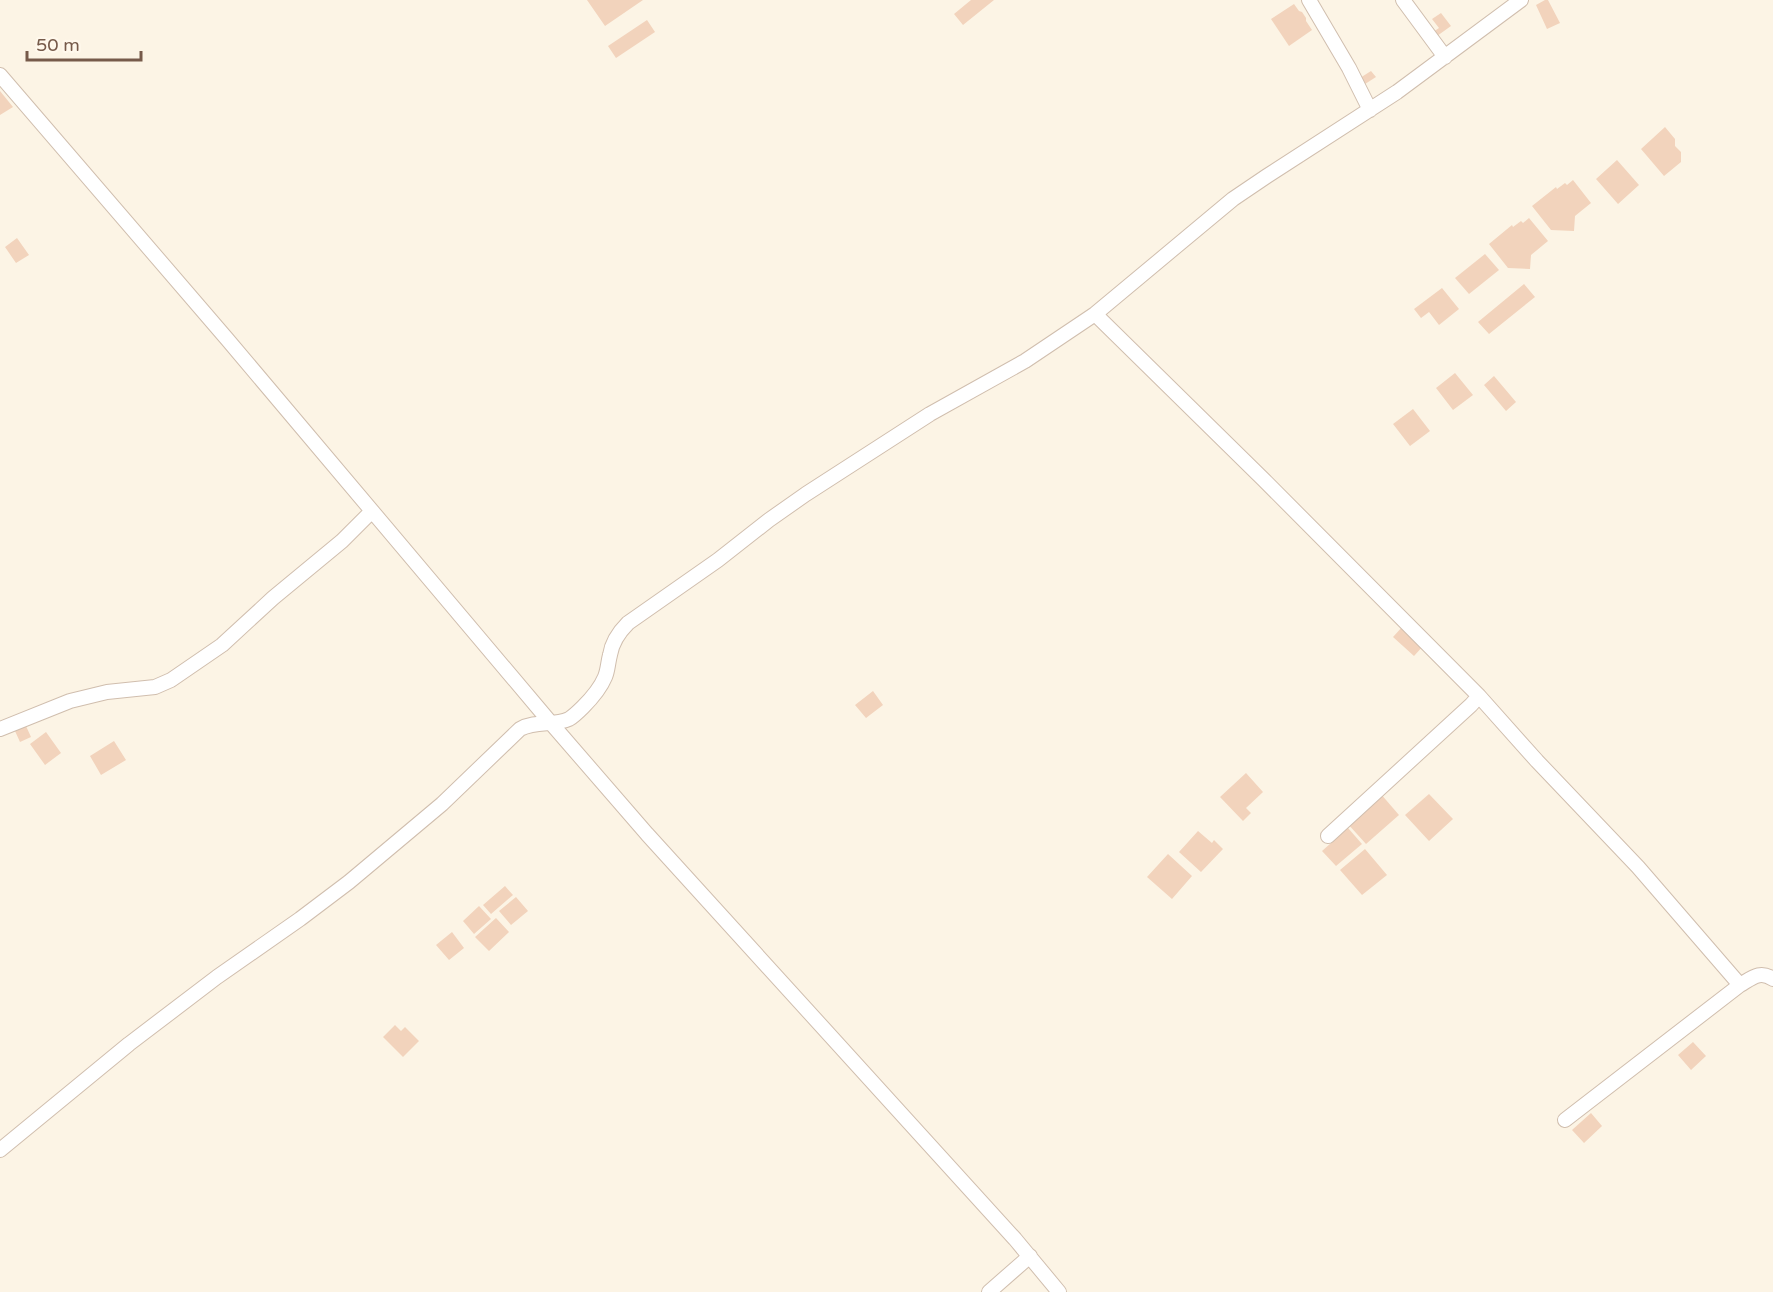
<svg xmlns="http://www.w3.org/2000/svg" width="1773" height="1292" font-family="'Varela Round',sans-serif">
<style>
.building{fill:#f2d3bc}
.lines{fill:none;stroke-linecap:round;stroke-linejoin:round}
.street-casing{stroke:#d0beae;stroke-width:16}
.street{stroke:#fff;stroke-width:14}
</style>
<rect width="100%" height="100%" fill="#fcf4e5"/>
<path class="building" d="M587 0H643L605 26Z
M971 0H994L963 25 954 14Z
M1545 0H1548L1560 23 1547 29 1536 5Z
M1294 4 1299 11 1302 12 1306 18V21L1312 30 1289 46 1271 19Z
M1441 13 1451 26 1437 36 1433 32 1439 28 1432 19Z
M647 20 655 32 616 58 608 46Z
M1371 71 1376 77 1365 84 1360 78Z
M0 91 13 107 0 115Z
M1665 127 1675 139V146L1681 152V162L1664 176 1641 149Z
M1617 160 1639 185 1618 204 1596 179Z
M1573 180 1591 203 1575 216 1574 231 1551 230 1532 206 1556 187 1557 189 1565 183 1567 185Z
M1529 218 1548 241 1531 255 1530 269 1508 268 1489 244 1512 225 1513 227 1521 221 1523 223Z
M17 238 29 255 16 263 5 247Z
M1485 254 1499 270 1469 294 1455 278Z
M1524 284 1535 297 1489 334 1478 322Z
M1442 288 1459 309 1439 325 1429 312 1421 318 1414 309Z
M1455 373 1473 395 1453 410 1436 388Z
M1494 376 1516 402 1506 411 1484 385Z
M1413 409 1430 431 1410 446 1393 424Z
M1403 626 1424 645 1414 656 1393 637Z
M873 691 883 705 866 718 855 705Z
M26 726 31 737 20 742 15 731Z
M46 732 61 753 45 765 30 744Z
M114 741 126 760 101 775 90 756Z
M1246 773 1263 792 1246 808 1251 813 1243 821 1220 797Z
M1380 793 1399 815 1366 844 1347 823Z
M1429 794 1453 819 1429 841 1405 815Z
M1348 828 1362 844 1336 866 1322 851Z
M1198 831 1212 843 1214 840 1223 849 1201 872 1179 852Z
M1365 849 1387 875 1362 895 1340 870Z
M1168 854 1192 876 1172 899 1147 877Z
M505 886 513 895 491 914 483 905Z
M516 897 528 911 511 925 499 911Z
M479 906 491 919 474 934 463 921Z
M496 918 509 932 489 951 475 937Z
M452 932 464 948 449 960 436 945Z
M395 1025 401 1031 405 1027 419 1041 403 1057 383 1037Z
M1693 1042 1706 1056 1691 1070 1678 1055Z
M1591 1113 1602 1126 1584 1143 1572 1130Z"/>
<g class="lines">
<g class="street-casing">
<path id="street" d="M1309 0 1349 68 1370 110
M1403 0 1445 57
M0 75 227 339 550 722 647 834 1015 1239 1059 1292
M1095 314 1264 480 1479 696 1537 761 1638 867 1740 985
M0 729 70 701 107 692 155 687 171 680 222 645 273 598 342 541 372 511
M1328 836 1471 705 1479 696
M1565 1120 1740 985C1752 978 1760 970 1773 979
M0 1150 129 1044 217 977 300 919 349 882 442 804 520 729C536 720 554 726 569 719 574 716 579 711 583 707 592 698 600 689 605 677 608 670 608 662 610 655 612 642 619 632 628 623L718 560 769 520 806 494 930 414 1025 361 1095 314 1233 199 1267 176 1397 92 1521 0
M989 1292 1030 1256"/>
</g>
<use href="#street" class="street"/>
</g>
<path d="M27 51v9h114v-9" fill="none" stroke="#765a4a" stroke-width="3"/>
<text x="36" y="51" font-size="18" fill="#765a4a" stroke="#fff8ec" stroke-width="4.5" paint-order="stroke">50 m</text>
</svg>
